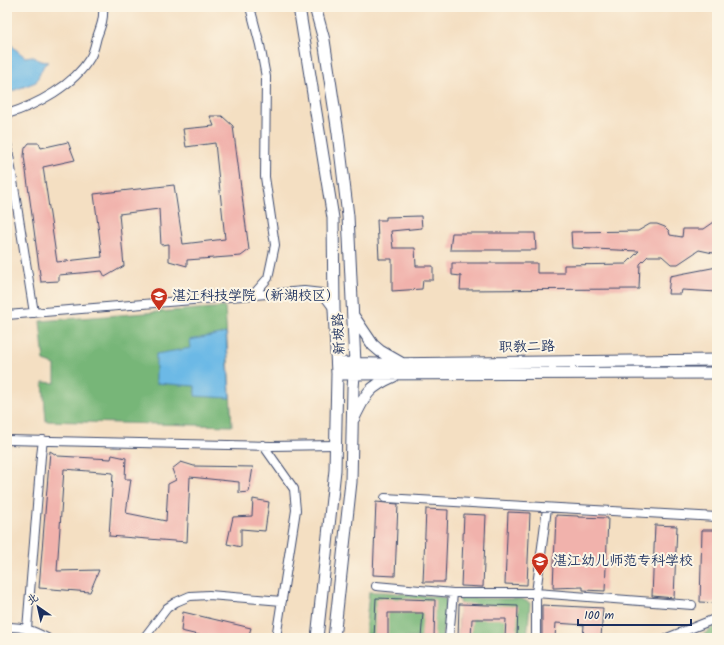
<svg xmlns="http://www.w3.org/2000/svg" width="724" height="645" font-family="Kalam,'LXGW WenKai TC',sans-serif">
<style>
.forest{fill:#77b678;stroke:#49726b}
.water{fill:#6cb9e6;stroke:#4474a2}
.building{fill:#f1b2ac}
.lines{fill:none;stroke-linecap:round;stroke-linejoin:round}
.street-casing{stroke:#3c496d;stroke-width:10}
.secondary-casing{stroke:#3c496d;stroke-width:13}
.street{stroke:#fff;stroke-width:8}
.secondary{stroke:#fff;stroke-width:11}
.labels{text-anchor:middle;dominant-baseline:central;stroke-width:4;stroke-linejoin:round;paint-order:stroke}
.poi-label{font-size:14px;fill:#1b2f5e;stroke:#fcf5e5;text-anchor:start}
.street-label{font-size:14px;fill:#1b2f5e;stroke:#fcf5e5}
</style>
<rect width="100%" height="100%" fill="#fcf5e5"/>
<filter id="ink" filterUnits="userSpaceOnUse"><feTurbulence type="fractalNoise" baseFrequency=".025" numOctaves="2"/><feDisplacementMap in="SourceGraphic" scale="8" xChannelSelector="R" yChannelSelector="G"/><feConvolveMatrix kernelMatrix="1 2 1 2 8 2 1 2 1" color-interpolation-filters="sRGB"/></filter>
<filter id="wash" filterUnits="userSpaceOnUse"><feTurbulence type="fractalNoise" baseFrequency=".012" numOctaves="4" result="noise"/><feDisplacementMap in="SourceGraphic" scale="16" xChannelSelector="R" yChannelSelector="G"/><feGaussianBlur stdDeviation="0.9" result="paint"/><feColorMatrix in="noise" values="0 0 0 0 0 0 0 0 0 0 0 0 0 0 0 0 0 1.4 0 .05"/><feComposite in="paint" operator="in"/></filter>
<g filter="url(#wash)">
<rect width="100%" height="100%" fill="#f4dfc2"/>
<path class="forest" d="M225 307 232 426 46 421 43 382 55 383V365L44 361 40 321Z
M369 592H384L441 597 446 599 442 638H366V623Z
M460 598 522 599 530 603 527 638H458Z
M717 625V638H698Z
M7 634H14L29 638H7Z"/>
<path class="water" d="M7 39 14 48 25 57 32 56 40 61 48 62 44 65 36 82 7 93Z
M226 333 230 398 195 396V386L156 383V354L191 348 190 340Z"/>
<g id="blocks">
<path class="building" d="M210 116H222L233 126 249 250 241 256 187 260V266L169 261V244L161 245 159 209 119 214 124 266 105 277 102 271 59 275V281L41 282 24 156 25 148 29 143H39L41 148 68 142 75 160 43 167 57 262 102 257 94 194 174 185 183 244 225 239 215 143 186 147 183 129 214 126Z
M421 216 422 228 391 231 393 248H415L416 266H433V280H423L422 289 392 291V259H379L377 220H386V217Z
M717 220V249L713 253 699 250 678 264H671L662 256H648L640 264 639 289 460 290 461 276 452 275V263H537V273H564V265L626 264 639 251 572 248 571 232 638 231 650 224H657L665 227 669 231 670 235 682 237 683 229H704Z
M452 233H535L536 250H450Z
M717 267V292L682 290 681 294H668L670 276Z
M50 451 58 456 111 459 112 455 126 458 125 479H131L126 513 166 521 168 484 176 480 172 469 181 462 194 466 253 467 249 492 239 493V482L190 477 187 542 109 536 113 473 64 469 57 571 99 570 90 592 39 588Z
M253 499 269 502 265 531 241 529V547L227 544 233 517 252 516Z
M376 502 398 504 395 576 373 575Z
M426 509 448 510 445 582H423Z
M508 512 530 513 527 585 505 584Z
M464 514 486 515 483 587 461 586Z
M556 515 578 516V517L608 518 605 591 583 590V587L553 588Z
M655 525 677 526 674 598 652 596Z
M702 530H717V603L700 602Z
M376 598 435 600 434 638H421L423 613H388V638H374Z
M459 604 518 606 517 638H505L506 619H472L471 638H458Z
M542 605 603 608 601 638H583L584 625 556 623 555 638H542Z
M183 612 251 628 248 638H211L181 631Z"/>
</g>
</g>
<g filter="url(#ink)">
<use href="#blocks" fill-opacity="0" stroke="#3c496d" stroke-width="1"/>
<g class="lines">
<g class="street-casing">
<path id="street" d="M250 7 260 45 266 77 265 177 275 245 268 278 253 295
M7 114C37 105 74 85 90 58 94 52 95 44 97 37 101 26 104 19 103 7
M7 143 34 313
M7 315 304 291 322 293 334 309
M7 440 271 446 336 445
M263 445 294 489 296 510 276 638
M385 498 717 517
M376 586 453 593H536L692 605
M7 627C22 626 34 631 47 638
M27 629 41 456 43 440
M144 638 167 608 176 602 190 596 209 595 282 601
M449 638 453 593
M536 638V593L547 508
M667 638 717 618"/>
</g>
<g class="secondary-casing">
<path id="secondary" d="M299 7 333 218 334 309 337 374 335 470 317 638
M315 7 324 40 338 133 348 216 355 363 353 388 351 482 334 638
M354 317 373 345 380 351 401 363
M337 363 378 364 717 360
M337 374 717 373
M354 418C366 393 369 387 394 376"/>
</g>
<use href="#street" class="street"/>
<use href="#secondary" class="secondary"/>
</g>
</g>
<defs>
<g id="university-pin" transform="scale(0.9)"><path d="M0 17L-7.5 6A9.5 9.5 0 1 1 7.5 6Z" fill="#c8321e" stroke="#fcf5e5"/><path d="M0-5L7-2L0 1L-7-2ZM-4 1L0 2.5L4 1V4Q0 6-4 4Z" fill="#fff"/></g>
</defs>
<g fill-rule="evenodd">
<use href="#university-pin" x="159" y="296"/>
<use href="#university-pin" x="540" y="561"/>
</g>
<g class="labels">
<g class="poi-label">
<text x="172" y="296">湛江科技学院（新湖校区）</text>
<text x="553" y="561">湛江幼儿师范专科学校</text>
</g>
<g class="street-label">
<text transform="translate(339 334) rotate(-93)">新坡路</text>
<text transform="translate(527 347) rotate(-1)">职教二路</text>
</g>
</g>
<rect width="724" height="645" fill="none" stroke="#fcf5e5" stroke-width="24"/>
<g transform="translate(38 607) rotate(326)" stroke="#fcf5e5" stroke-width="3" paint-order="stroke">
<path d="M0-3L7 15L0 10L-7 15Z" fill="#1b2f5e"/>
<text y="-6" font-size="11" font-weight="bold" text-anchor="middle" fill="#1b2f5e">北</text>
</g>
<path d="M578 619v6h113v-6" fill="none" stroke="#1b2f5e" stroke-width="2"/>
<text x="584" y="619" font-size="12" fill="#1b2f5e" stroke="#fcf5e5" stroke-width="3" paint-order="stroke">100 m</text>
</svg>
